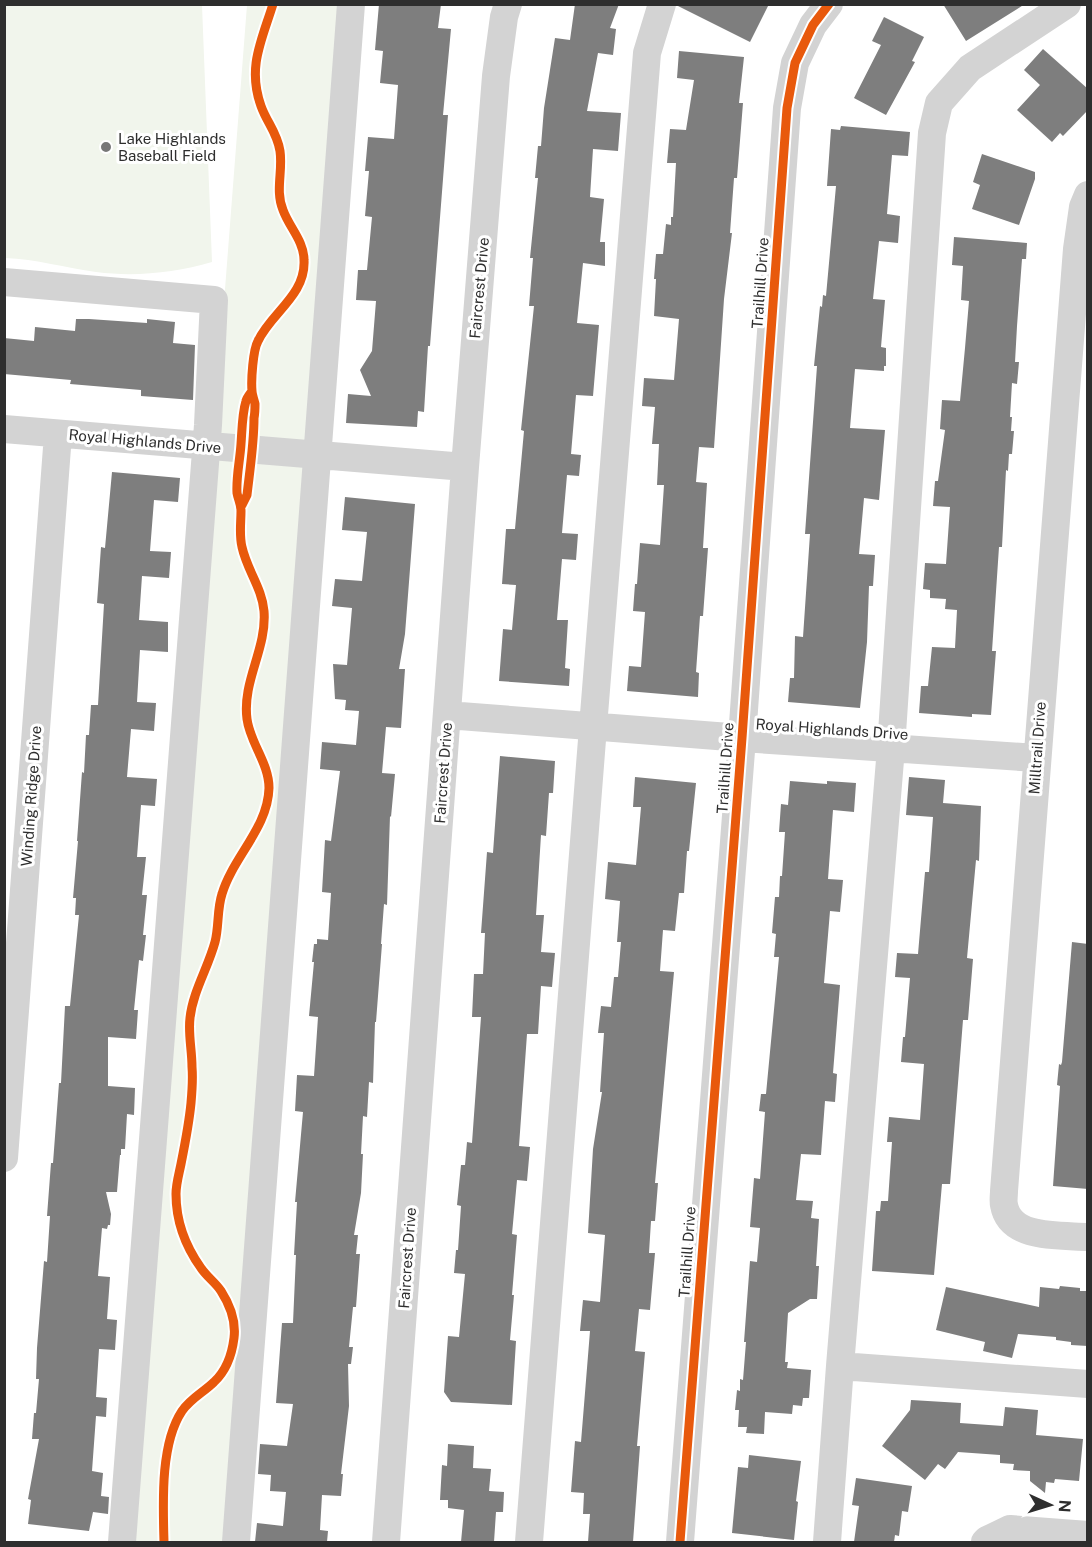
<svg xmlns="http://www.w3.org/2000/svg" width="1092" height="1547" font-family="'Public Sans',sans-serif">
<style>
.green{fill:#f1f5ec}
.building{fill:#7e7e7e}
.lines{fill:none;stroke-linecap:round;stroke-linejoin:round}
.minor{stroke:#d3d3d3;stroke-width:28}
.cycleway-casing{stroke:#fff;stroke-width:13}
.cycleway{stroke:#e8590c;stroke-width:9}
.poi-dot{fill:#777;stroke:#fff;stroke-width:2}
.labels{text-anchor:middle;dominant-baseline:central;stroke-width:6;stroke-linejoin:round;paint-order:stroke}
.poi-label{font-size:15px;fill:#2e2e2e;stroke:#fff;text-anchor:start}
.street-label{font-size:15px;fill:#2e2e2e;stroke:#fff}
</style>
<rect width="100%" height="100%" fill="#fff"/>
<path class="green" d="M5 4 202 5 212 262C175 273 134 277 96 272 66 268 36 259 5 258Z
M247 5H352L239 1542H128Z"/>
<path class="building" d="M379 4H441L438 28 451 29 443 115H448L430 346H428L424 412 418 411 417 427 346 423 348 394 371 396 360 370 372 351 376 301 356 300 358 270H367L372 217 365 216 369 171H365L368 137 394 139 398 85 380 83 383 51 375 50Z
M575 4H619L610 28 616 29 613 55 598 53 587 111 621 113 618 151 593 149 590 197 604 199 600 242H605V266L583 263 577 323 599 325 593 396 576 395 571 454 581 455 579 476 567 475 562 533 578 534 576 560 562 559 557 620H568L565 668 570 669 569 686 499 681 503 629 512 630 516 585 502 584 506 529H515L524 431 521 430 534 306H529L533 258H530L538 178H535L538 146H541L544 108 555 38 570 40Z
M678 4H769L750 42 678 6Z
M943 4H1025L966 41Z
M884 17 924 37 912 61 915 62 886 115 854 98 881 45 872 41Z
M1043 49 1088 89V110L1063 136 1060 133 1052 142 1017 110 1040 85 1024 70Z
M679 51 744 57 739 103H743L737 178H734L730 233H732L724 299 714 448 699 447 696 482 707 483 703 548H708L703 616H700L696 672 699 673 698 697 627 691 629 666 641 667 645 612 633 611 635 584H637L640 543 660 545 664 485H657L659 444H652L655 407 642 406 644 378 674 380 679 319 654 316 656 279H654L656 254H663L666 224 671 225V217H673L676 163H667L670 129 686 130 694 80 677 78Z
M841 126 910 132 908 156 892 155 887 214 900 216 898 243 879 241 873 299 885 300 881 347 886 348V366H884V371L855 369 850 428 885 430 879 500 864 498 859 554 875 555 873 586H869L867 642 860 708 788 702 790 678H794L795 636 803 637 810 534H805L817 366H814L820 306 822 307 823 295 826 296 836 186H827L831 129 840 130Z
M982 154 1035 172V179L1019 225 972 209 980 185 973 182Z
M954 237 1027 243 1026 259H1022L1017 326 1015 362H1019L1017 384 1012 383 1010 417H1012L1011 431H1014L1012 454H1009L1008 471 1006 470 1002 547H999L992 651H996L991 715 972 714V717L919 713 921 686H928L932 647 955 648 957 610 945 609 946 599 930 598V590L923 589 925 563 946 564 950 507 933 506 935 481H938L945 430 940 429 942 400 960 401 965 348 969 301 961 300 963 266 952 265Z
M76 319H89L147 323V319L175 322 173 343 195 345 193 400 141 396V390L70 384 71 380 4 374V338L34 341 35 327 75 331Z
M112 472 180 478 178 502 154 500 150 551 171 552 169 578 142 576 139 620 168 622V652L140 650 137 702 156 703 154 731 131 729 127 777 157 779 155 806 141 805 137 857H146L142 895H147L143 935H146L143 961 139 960 134 1010H138L136 1039 108 1037V1086L135 1088 134 1115 127 1114 125 1149H121V1155H120L117 1192H106L111 1214 110 1225H108L107 1229 102 1228 98 1276 110 1277 107 1319 117 1320 115 1350 99 1349 96 1397 107 1398 106 1417 96 1416 92 1471 103 1473 101 1496 109 1497 108 1514 93 1512 89 1531 28 1524 31 1500 28 1499 39 1439H32L34 1413H36L39 1379H36L37 1348 44 1261 47 1262 50 1216H47L51 1163H53L59 1083H61L65 1006H70L79 915H75L76 898H73L78 841H77L82 772 84 773 86 735H89L91 705H98L104 604 97 603 101 547 105 548Z
M345 497 415 504 405 634 399 669H405L401 728 386 727 382 773 395 774 391 817 390 816 387 905 384 904 381 944H382L376 1022H375L373 1083 369 1082 367 1117 363 1116 361 1154H363L361 1193 354 1235H358L356 1254H360L356 1307H353L349 1347H353L351 1364H348L349 1406 341 1474H343L341 1496 322 1495 320 1530 328 1531 327 1542H255L257 1523 283 1526 286 1492 270 1491 271 1475 258 1474 260 1444 287 1446 293 1404 276 1403 282 1323H293L296 1255H294L297 1202H295L303 1112 295 1111 297 1075 314 1076 318 1017 309 1016 314 962H312L314 944H317V939L328 940 331 893 322 892 325 840 331 841 340 771 320 769 322 742 356 745 359 711 345 710 346 700 335 699 333 664 347 665 352 608 332 606 335 579 362 581 367 532 342 530Z
M500 756 555 761 553 793H549L546 836 541 835 536 915H544L541 952 555 953 552 987 541 986 538 1034H527L519 1146 530 1147 527 1181 517 1180 512 1234 517 1235 512 1295H514L510 1340 516 1341 512 1405 451 1402 444 1392 448 1336 459 1337 465 1274 454 1273 456 1250H458L461 1206 457 1205 461 1165H465L467 1142 472 1143 481 1017H472L474 974H483L485 933H481L487 852 493 853Z
M635 777 696 783 689 851H687L684 893H679L675 931 663 930 660 971 674 972 655 1183H658L655 1221H651L649 1253H655L650 1310 639 1309 635 1351 645 1352 637 1446H640L633 1542H588L590 1514H583L584 1493 571 1492 575 1441 581 1442 590 1331H580L583 1300 600 1302 605 1235 588 1233 593 1149 602 1092H600L604 1033H598L601 1006 611 1007 614 977H618L621 942H617L620 901 605 899 608 862 636 865 641 807H633Z
M909 777 945 780 943 803 981 806 979 861 976 860 967 958 973 959 968 1020H963L950 1184H942L934 1275 872 1271 876 1211H880L881 1201H888L892 1142H887L889 1117 920 1120 924 1064 901 1062 903 1037H905L910 978 895 977 897 953 918 954 925 872H929L933 817 906 815Z
M790 781 827 784V781L856 783 854 812 833 810 828 879 843 880 840 912 830 911 824 983 840 985 833 1073 837 1074 835 1102 825 1101 821 1155 801 1154 796 1200 813 1201 811 1218 819 1219 816 1266H819L817 1299H810L788 1313 785 1362H788L787 1368 811 1370 809 1398H803L802 1406 793 1405 792 1414 765 1412 764 1434 746 1433 747 1427H738L739 1410H735L737 1390 740 1391V1379L743 1380 746 1342H744L750 1261 757 1262 760 1228 750 1227 754 1178 760 1179 765 1112 759 1111 761 1094H766L779 957H774L776 934 772 933 775 897H779L780 876H782L785 832H779L781 804 788 805Z
M1072 942 1088 944V1189L1053 1186 1060 1086 1057 1085 1059 1064 1061 1065 1062 1062Z
M1060 1286 1080 1288V1291H1088V1346L1071 1345V1342L1056 1340V1337L1018 1334 1012 1358 983 1351 985 1342 936 1330 946 1287 1039 1307 1040 1287 1059 1289Z
M911 1400 961 1403 960 1423 1003 1426 1005 1407 1038 1410 1036 1435 1083 1439 1079 1481 1055 1479 1054 1483 1046 1482 1045 1493 1030 1481V1471L1013 1470 1014 1464 1000 1463V1455L958 1452 945 1469 938 1464 925 1480 882 1446 910 1410Z
M448 1444 474 1446 473 1468 491 1469 489 1491 504 1492 503 1512H496L494 1542H461L464 1510 448 1508V1500H440L442 1465 447 1466Z
M749 1455 801 1461 796 1501 798 1502 794 1540 732 1533 738 1467 748 1468Z
M856 1478 912 1486 908 1512 902 1511 899 1536 895 1535 894 1542H854L859 1506 852 1505Z"/>
<g class="lines">
<path class="minor" d="M1088 195 1083 207 1077 249 1004 1191C1004 1195 1003 1201 1004 1205 1010 1240 1061 1235 1088 1237
M4 282 214 300 208 425 122 1542
M4 429 465 467
M447 715 742 738 1036 758
M4 1158 58 434
M840 1366 891 748 932 133 939 103 970 68 1067 4
M236 1542 351 4
M386 1542 465 467 496 76 504 17 508 4
M529 1542 593 727 647 53 662 4
M680 1542 742 738 787 108 795 63 813 25 829 4
M827 1542 840 1366 1088 1384
M985 1542 987 1540 1010 1529 1088 1535"/>
<g class="cycleway-casing">
<path id="cycleway" d="M242 505 247 495C250 469 254 443 254 418 255 413 255 409 255 404 254 399 252 395 252 391 251 380 253 350 258 341 271 313 306 295 304 260 304 241 289 227 283 210 275 191 283 171 280 151 277 132 267 123 261 106 247 67 262 40 273 4
M164 1542C163 1504 160 1444 182 1411 191 1398 204 1392 214 1382 226 1371 232 1354 234 1338 236 1322 230 1305 221 1291 216 1283 207 1277 201 1268 186 1247 176 1221 176 1194 176 1184 179 1174 181 1164 185 1144 189 1124 191 1103 192 1092 193 1079 192 1067 192 1050 188 1034 190 1018 193 991 208 968 215 942 219 927 217 909 222 894 233 857 268 828 269 788 269 763 250 743 247 719 242 681 267 649 264 611 262 588 247 570 242 547 239 535 241 523 241 511 241 504 238 499 237 493 236 477 240 460 241 444 242 431 242 414 246 401 247 397 250 394 252 391
M680 1542 742 738 787 108 795 63 813 25 829 4"/>
</g>
<use href="#cycleway" class="cycleway"/>
</g>
<circle class="poi-dot" cx="106" cy="147" r="6"/>
<g class="labels">
<g class="poi-label">
<text x="118" y="138">Lake Highlands<tspan x="118" dy="17">Baseball Field</tspan></text>
</g>
<g class="street-label">
<text transform="translate(760 283) rotate(-86)">Trailhill Drive</text>
<text transform="translate(479 288) rotate(-85)">Faircrest Drive</text>
<text transform="translate(145 441) rotate(5)">Royal Highlands Drive</text>
<text transform="translate(832 729) rotate(4)">Royal Highlands Drive</text>
<text transform="translate(1037 748) rotate(-86)">Milltrail Drive</text>
<text transform="translate(725 768) rotate(-86)">Trailhill Drive</text>
<text transform="translate(443 773) rotate(-86)">Faircrest Drive</text>
<text transform="translate(31 796) rotate(-86)">Winding Ridge Drive</text>
<text transform="translate(687 1252) rotate(-86)">Trailhill Drive</text>
<text transform="translate(407 1258) rotate(-86)">Faircrest Drive</text>
</g>
</g>
<rect width="1092" height="1547" fill="none" stroke="#2e2e2e" stroke-width="12"/>
<g transform="translate(1050 1505) rotate(94)" stroke="#ffffff" stroke-width="4.5" paint-order="stroke">
<path d="M0-4.5L10 22L0 15L-10 22Z" fill="#2e2e2e"/>
<text y="-9" font-size="16" font-weight="bold" text-anchor="middle" fill="#2e2e2e">N</text>
</g>
</svg>
